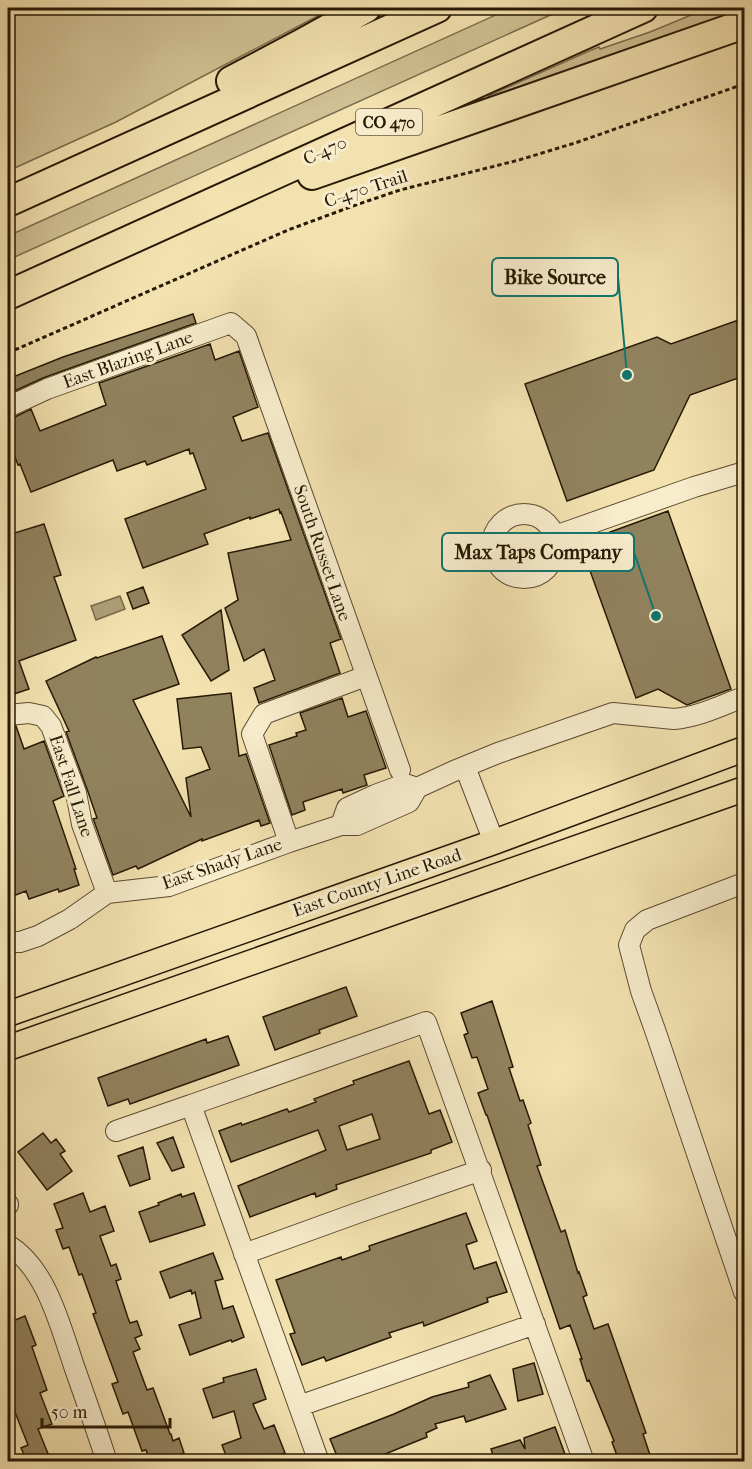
<svg xmlns="http://www.w3.org/2000/svg" width="752" height="1469" font-family="'IM FELL French Canon',serif">
<style>
.green{fill:#d0c093;stroke:#7c6c4c;stroke-width:1.5}
.water{fill:#ae9e76;stroke:#786949;stroke-width:1.5}
.building{fill:#91825e;stroke:#271905;stroke-width:1.5;fill-rule:evenodd}
.lines{fill:none;stroke-linecap:round;stroke-linejoin:round}
.minor-casing{stroke:#5a4b30;stroke-width:22}
.major-casing{stroke:#271905;stroke-width:27}
.highway-casing{stroke:#271905;stroke-width:32}
.path{stroke:#271905;stroke-width:3;stroke-dasharray:4.5 3;stroke-linecap:butt}
.minor{stroke:#f7eccc;stroke-width:20}
.major{stroke:#f3e2b0;stroke-width:24}
.highway{stroke:#f3e2b0;stroke-width:28}
.labels{text-anchor:middle;dominant-baseline:central;stroke-width:6;stroke-linejoin:round;paint-order:stroke}
.shield{fill:#f7eccc;stroke:#655841;stroke-width:1.5}
.shield-label{font-size:16px;font-weight:bold;fill:#271905}
.street-label{font-size:18px;fill:#271905;stroke:#f7eccc}
.leader{fill:none;stroke:#0f766e;stroke-width:2}
.callout-dot{fill:#0f766e;stroke:#f7eccc;stroke-width:2}
.callout{fill:#f7eccc;stroke:#0f766e;stroke-width:2}
.callout-label{font-size:20px;text-anchor:middle;font-weight:bold;fill:#271905}
</style>
<rect width="100%" height="100%" fill="#f3e2b0"/>
<filter id="stains"><feTurbulence type="fractalNoise" baseFrequency=".00333" numOctaves="4"/><feColorMatrix values="0 0 0 0 .2 0 0 0 0 .09 0 0 0 0 .02 0 0 0 .5 -.17"/></filter>
<radialGradient id="worn" r=".72"><stop offset=".6" stop-color="#630" stop-opacity="0"/><stop offset="1" stop-color="#630" stop-opacity=".3"/></radialGradient>
<path class="green" d="M8 8H332L312 19 116 122 8 171Z
M511 8H566L8 260V236Z
M708 8H744V10L490 100 488 96 589 51 599 47 600 49 650 32Z"/>
<path class="water" d="M120 596 125 609 96 620 91 606Z"/>
<path class="building" d="M193 314 196 323 43 378 8 394V379L63 357Z
M744 318V376L690 395 654 470 567 501 525 384 657 337 671 344Z
M210 344 215 360 239 351 258 407 233 417 242 441 268 433 341 639 330 643 340 673 259 703 254 688 275 680 264 649 244 661 225 608 238 600 228 553 291 540 281 512 280 513 279 509 250 519V517L204 534 208 544 143 568 125 519 206 489 193 453 190 454 189 449 147 465 145 461 117 471 113 460 31 492 20 464 18 465 8 439V419L13 418 31 409 40 431 106 405 99 383Z
M668 511 731 689 687 705 658 689 636 698 580 543Z
M44 524 61 575 54 577 76 640 19 661 29 689 11 695 8 684V535Z
M143 587 149 603 133 609 127 593Z
M221 610 229 670 211 681 182 635Z
M162 636 179 684 133 700 191 817 186 778 210 769 201 747 183 749 177 699 231 693 239 756 246 754 270 823 261 826 259 820 202 841V839L138 869 136 866 113 875 94 821 93 819 97 818 87 789 66 732 69 731 46 681 96 657 97 658Z
M342 698 348 717 366 711 386 768 364 775 367 785 343 793 342 789 303 802 305 810 292 815 269 745 297 736 296 733 306 730 300 713Z
M16 726 24 749 44 741 64 796 53 801 76 869H74L79 885 59 892 58 889 29 899 26 891 8 898V727Z
M346 987 357 1016 319 1030 320 1033 275 1050 263 1017Z
M492 1001 513 1067 509 1068 520 1101 523 1100 531 1123 528 1125 541 1165 537 1166 561 1232 565 1230 578 1273 579 1272 587 1295 583 1297 594 1329 608 1324 646 1433 643 1434 650 1455 631 1461H619L612 1442 614 1441 589 1380 587 1381 580 1359H582L570 1325 560 1329 487 1115H486L478 1093 488 1089 477 1057 472 1058 464 1035 468 1033 461 1013Z
M228 1036 239 1065 130 1104 128 1099 108 1106 98 1078 206 1039 207 1043Z
M409 1061 429 1114 440 1110 452 1142 431 1150V1153L336 1185 337 1189 316 1197 315 1193 250 1217 238 1186 326 1150 318 1130 231 1162 219 1131 241 1123 242 1125 287 1109 289 1112 316 1102 314 1099 354 1084 353 1081ZM372 1114 380 1139 347 1150 339 1126Z
M43 1133 51 1143 56 1139 65 1151 60 1154 72 1171 47 1190 18 1152Z
M173 1137 184 1167 172 1171 157 1143Z
M143 1147 150 1179 130 1186 118 1156Z
M83 1193 90 1212 105 1206 114 1231 100 1236 111 1266 116 1264 121 1279 116 1281 128 1318 130 1323 137 1321 142 1335 135 1338 140 1349 133 1352 147 1390 153 1388 170 1434H171L173 1441 179 1438 184 1453 178 1455 180 1461H150L146 1450 142 1451 128 1412 123 1414 112 1384 118 1382 93 1314 96 1313 82 1274 79 1275 69 1247 63 1249 56 1230 63 1228 54 1204Z
M194 1193 205 1225 150 1242 139 1212 159 1205 158 1203 181 1194 182 1197Z
M466 1213 477 1241 466 1245 474 1269 496 1262 507 1292 487 1298 488 1302 424 1326 423 1322 389 1333 391 1337 326 1361 324 1357 302 1365 290 1334 295 1333 276 1280 341 1257 342 1260 370 1250 369 1246Z
M213 1253 223 1279 215 1281 223 1309 233 1306 244 1337 232 1342 231 1340 190 1355 179 1325 201 1318 195 1292 192 1294 191 1290 170 1298 160 1272Z
M25 1316 36 1345 32 1347 47 1390 40 1393 52 1424 38 1429 51 1461H27L21 1448 28 1445 11 1402 8 1403V1323Z
M534 1363 543 1394 518 1401 513 1369Z
M256 1369 266 1399 253 1404 264 1429 274 1425 285 1453 258 1461H228L222 1445 241 1438 234 1411 213 1418 203 1389 224 1382 223 1378Z
M490 1375 506 1409 466 1422 464 1416 435 1424 437 1428 426 1433 427 1437 368 1461H339L330 1439 394 1414 432 1397 469 1387 468 1383Z
M555 1427 566 1457 553 1461H495L491 1449 520 1440 525 1449 524 1438Z"/>
<g class="lines">
<g class="minor-casing">
<path id="minor" d="M8 407 47 389 231 323 246 336 400 770
M492 546a32 32 0 1 1 64 0a32 32 0 1 1-64 0Z
M555 536 694 487 744 472
M8 715 29 713 43 716 51 726 76 793 82 824 107 893
M465 767 494 842
M341 825 347 808 375 795 405 784 417 788
M289 842 252 734 264 714 366 676
M744 883 647 920 635 930 629 945 641 991 655 1030 744 1292
M8 942H20L38 936 70 919 107 893 169 886 289 842 341 825H357L409 802 417 788 454 771 498 753 613 713 674 719C699 717 722 705 744 697
M116 1131 191 1105
M8 1205V1204
M8 1245C47 1268 61 1329 75 1369 86 1400 97 1431 107 1462
M244 1254 360 1212 481 1170
M299 1406 535 1324
M319 1462 191 1105 426 1022 584 1462"/>
</g>
<g class="major-casing">
<path id="major" d="M8 1014 494 842 744 749
M8 1048 744 789"/>
</g>
<g class="highway-casing">
<path id="highway" d="M231 81 303 43 366 8
M312 175 744 24
M8 202 437 8
M8 295 643 8"/>
</g>
<path class="path" d="M8 353 288 230 353 206 400 190 519 160 575 143 744 84"/>
<use href="#minor" class="minor"/>
<use href="#major" class="major"/>
<use href="#highway" class="highway"/>
</g>
<g class="labels">
<rect class="shield" x="356" y="109" width="66" height="26" rx="4.5"/>
<g class="shield-label">
<text x="389" y="122">CO 470</text>
</g>
<g class="street-label">
<text transform="translate(325 151) rotate(-24)">C-470</text>
<text transform="translate(366 189) rotate(-18)">C-470 Trail</text>
<text transform="translate(128 360) rotate(-20)">East Blazing Lane</text>
<text transform="translate(322 553) rotate(71)">South Russet Lane</text>
<text transform="translate(71 786) rotate(72)">East Fall Lane</text>
<text transform="translate(222 864) rotate(-19)">East Shady Lane</text>
<text transform="translate(377 883) rotate(-19)">East County Line Road</text>
</g>
</g>
<path class="leader" d="M627 375L618 277M656 616L634 552"/>
<g class="callout-dot">
<circle cx="627" cy="375" r="6"/>
<circle cx="656" cy="616" r="6"/>
</g>
<g class="callout">
<rect x="492" y="258" width="126" height="38" rx="6"/>
<rect x="442" y="533" width="192" height="38" rx="6"/>
</g>
<g class="callout-label">
<text x="555" y="284">Bike Source</text>
<text x="538" y="559">Max Taps Company</text>
</g>
<rect width="752" height="1469" fill="none" stroke="#f3e2b0" stroke-width="30"/>
<rect x="9" y="9" width="734" height="1451" fill="none" stroke="#271905" stroke-width="3"/>
<rect x="15" y="15" width="722" height="1439" fill="none" stroke="#271905" stroke-width="1.5"/>
<path d="M42 1418v9h128v-9" fill="none" stroke="#271905" stroke-width="3"/>
<text x="51" y="1418" font-size="18" fill="#271905" stroke="#f7eccc" stroke-width="4.5" paint-order="stroke">50 m</text>
<rect width="100%" height="100%" filter="url(#stains)"/>
<rect width="100%" height="100%" fill="url(#worn)"/>
</svg>
